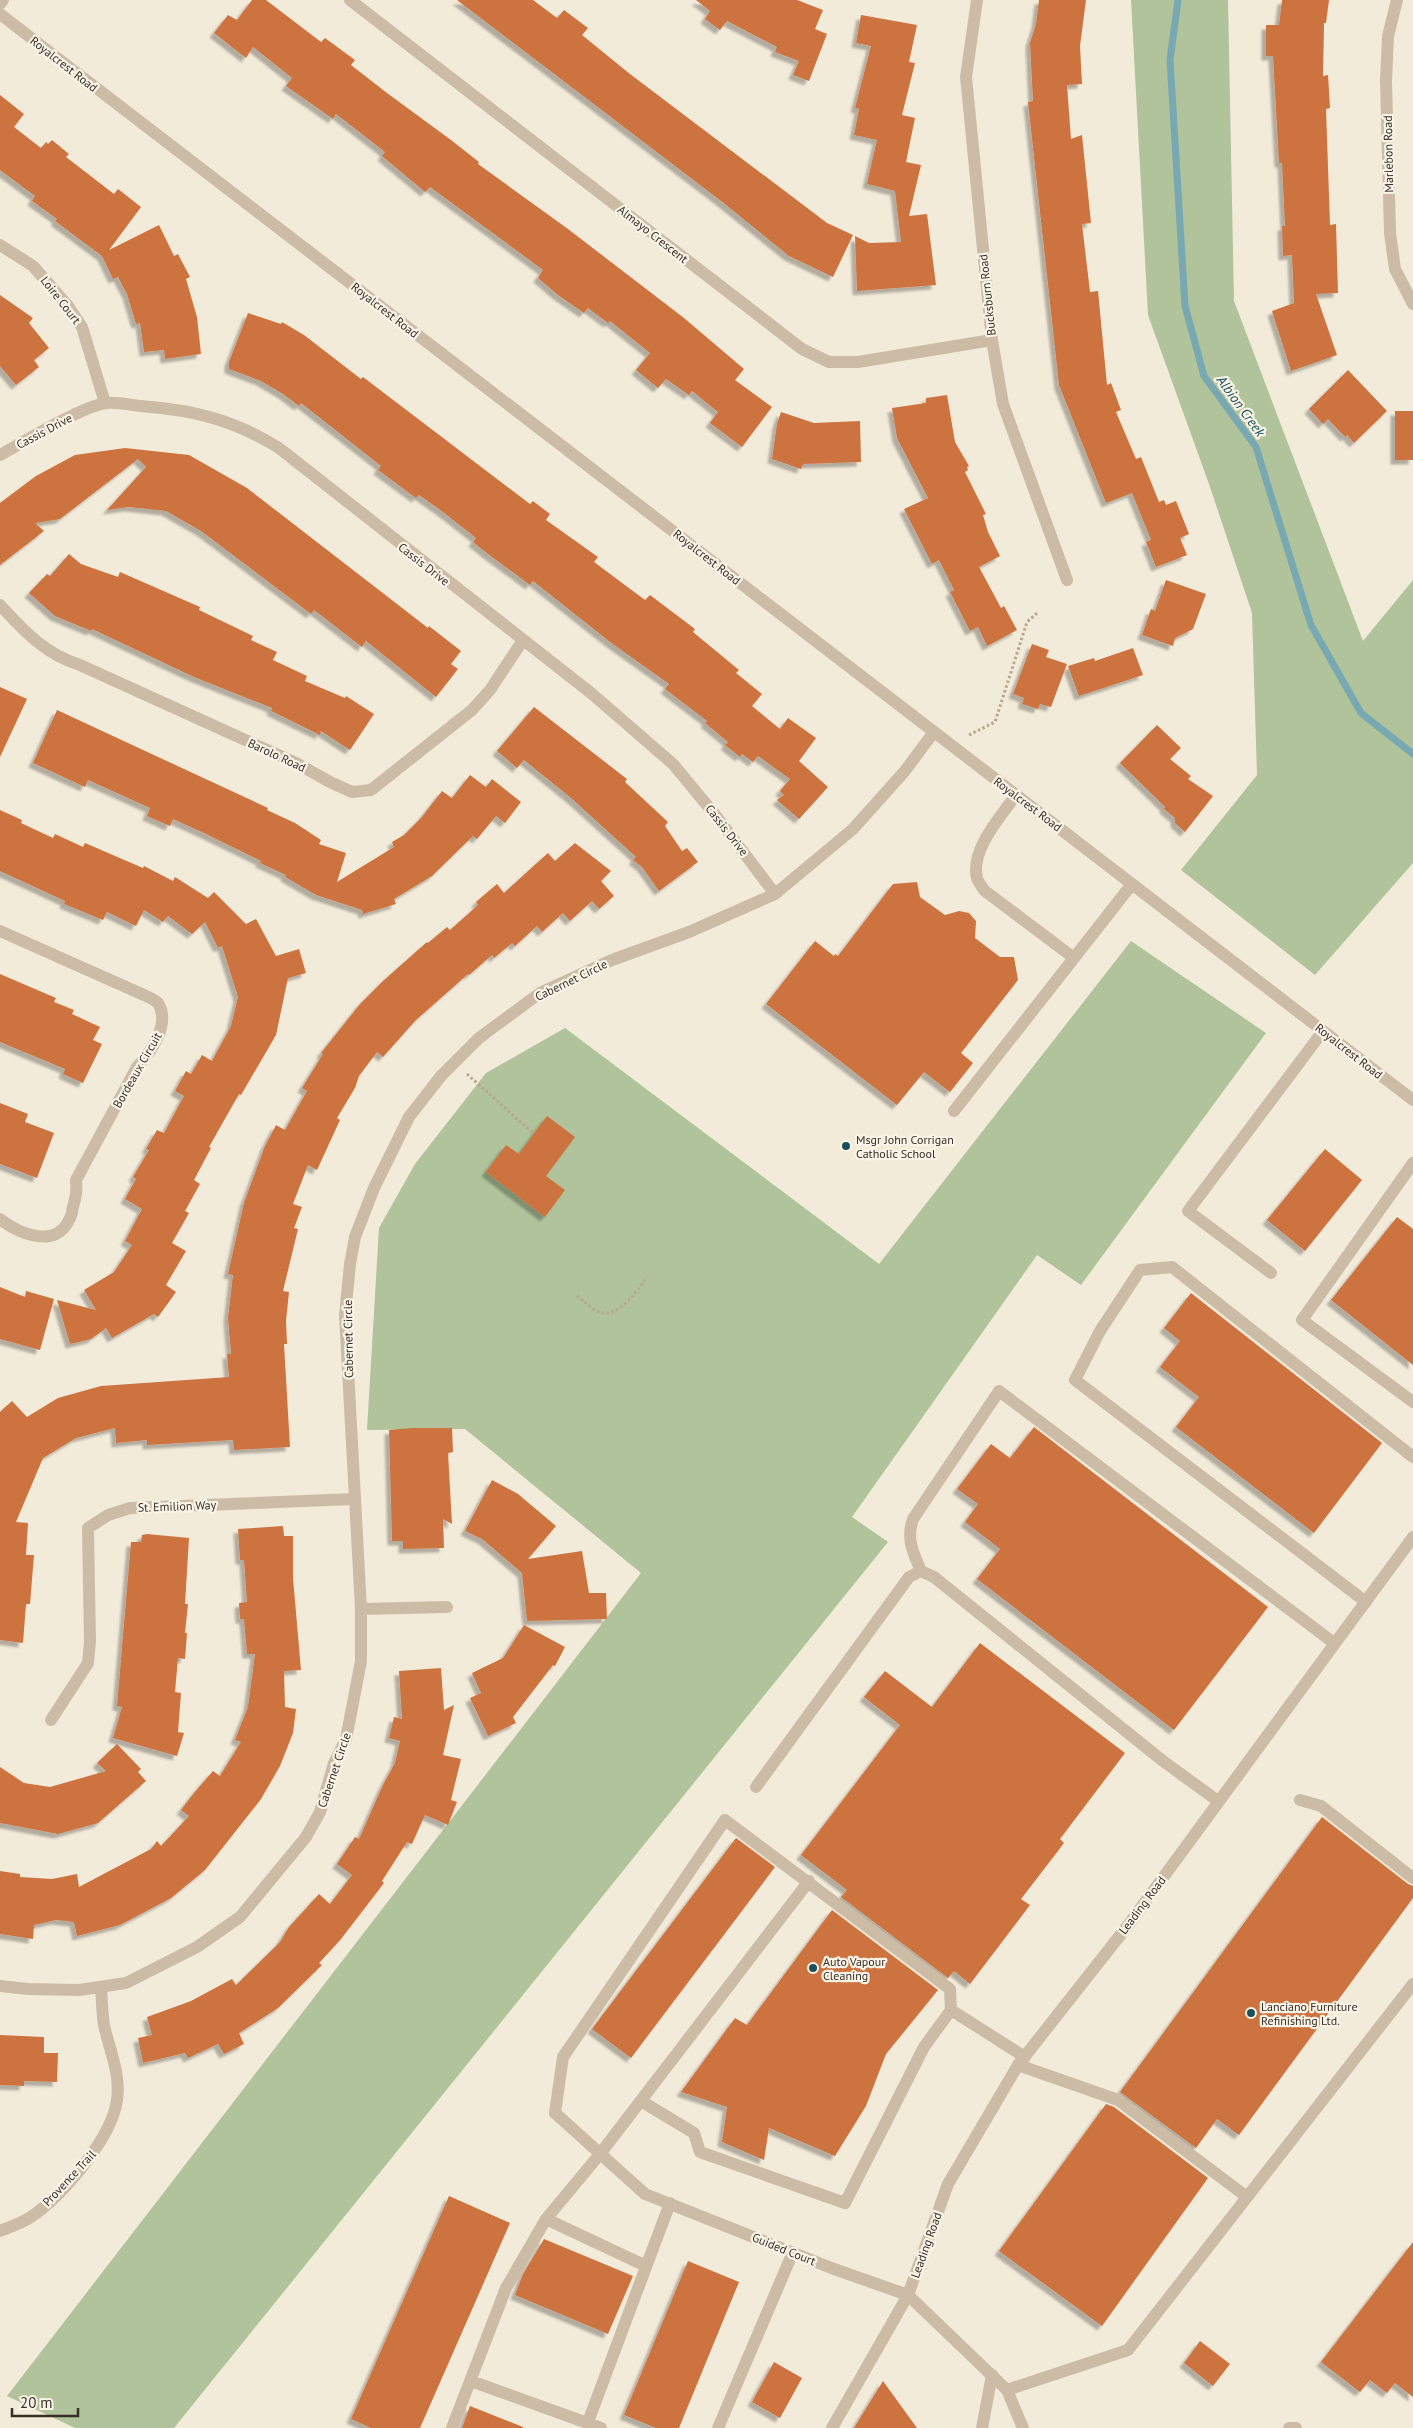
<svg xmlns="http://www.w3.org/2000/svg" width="1413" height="2428" font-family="'PT Sans',sans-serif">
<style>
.green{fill:#b0c39a}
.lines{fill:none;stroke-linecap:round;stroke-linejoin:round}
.stream{stroke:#78a8b2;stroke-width:7}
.building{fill:#cd733f;filter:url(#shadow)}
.path{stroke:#b8a690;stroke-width:3;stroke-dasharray:2.5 2.5;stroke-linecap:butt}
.service{stroke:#ccbca6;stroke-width:12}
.minor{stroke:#ccbca6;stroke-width:12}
.tertiary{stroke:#ccbca6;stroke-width:12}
.poi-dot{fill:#1a4f5b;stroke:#faf4e7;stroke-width:2}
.labels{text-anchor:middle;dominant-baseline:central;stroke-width:4.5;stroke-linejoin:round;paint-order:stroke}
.street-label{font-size:12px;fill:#372e27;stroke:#faf4e7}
.poi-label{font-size:12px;fill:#372e27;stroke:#faf4e7;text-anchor:start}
.water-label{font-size:14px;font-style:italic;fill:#1a4f5b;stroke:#faf4e7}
</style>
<defs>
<filter id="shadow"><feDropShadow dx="-4.5" dy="4.5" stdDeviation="1" flood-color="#0004"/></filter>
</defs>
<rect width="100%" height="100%" fill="#f3ebda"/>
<path class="green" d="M1131 0H1228L1234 301 1363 641 1413 580V863L1315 975 1181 870 1257 775 1252 613 1209 484 1148 315Z
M1131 941 1266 1033 1081 1285 1037 1255 852 1517 888 1542 174 2428H75L7 2396 641 1573 465 1429 367 1430 379 1228 415 1164 486 1073 565 1028 879 1264Z"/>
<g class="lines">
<path class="stream" d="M1178 0 1170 60 1185 306 1204 376 1256 447 1311 625 1361 713 1413 754"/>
</g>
<path class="building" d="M252 0H266L321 42 325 38 355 60 351 65 387 93 451 140 479 162 478 164 568 229 684 318 744 369 735 380 772 407 742 447 710 423 718 412 692 391 689 395 666 379 658 388 636 370 650 353 610 321 608 323 588 308 584 313 558 295 538 278 543 270 430 187 425 192 382 156 385 152 336 114 333 119 286 86 292 78 253 47 246 58 214 33 228 15 237 20Z
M457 0H533L557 18 564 10 588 28 582 35 630 74 827 223 853 235 833 277 789 256 721 201Z
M696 0H797L823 10 815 29 827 34 809 81 793 75 799 61 775 52 777 47 727 21 720 30 705 19 710 11Z
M1039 0H1086L1080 46 1082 84 1067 85 1071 139 1082 135 1091 223 1082 224 1090 292 1098 291 1107 385 1111 383 1121 410 1116 412 1136 459 1141 457 1159 502 1164 500 1166 505 1176 501 1189 534 1180 538 1187 555 1156 567 1146 542 1151 540 1132 493 1106 503 1059 385 1028 102 1033 101 1030 43 1036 24Z
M1282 0H1329L1326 23H1324L1323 76 1328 75 1330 108 1326 109 1330 225 1336 224 1338 293 1316 294 1337 355 1291 371 1272 311 1294 303 1292 255 1283 256 1282 226H1285L1282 163H1279L1273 56H1266V25H1279Z
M861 15 917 25 909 62 915 63 902 115 915 118 906 162 921 165 909 216 927 214 936 285 857 291 855 236 869 243 901 242 895 191 867 184 877 140 854 135 859 109 855 108 871 46 856 43Z
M0 95 24 114 14 127 41 148 46 142 48 144 52 140 69 154 66 157 114 194 118 189 141 207 109 250 159 225 174 256 178 254 190 277 186 279 197 317 201 354 165 359 164 350 144 352 140 323 136 324 127 294 118 277 113 279 102 256 55 221 57 219 32 201 35 196 0 170Z
M0 295 33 318 29 323 49 348 34 360 39 367 16 385 0 366Z
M248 313 281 324 282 322 304 335 361 379 363 377 530 504 533 501 550 514 546 520 598 557 594 562 645 600 650 595 695 629 693 632 739 670 736 673 762 694 752 706 780 729 788 718 816 738 799 761 828 787 799 819 777 800 784 795 780 791 790 779 758 756 753 762 742 754 740 757 725 745 728 742 705 723 707 721 665 689 669 684 610 642 533 581 530 585 488 554 473 542 476 538 443 512 419 495 416 498 378 470 381 466 301 403 299 406 283 394 261 381 229 369V362Z
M1348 370 1387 411 1354 443 1347 435 1345 437 1328 419 1323 424 1309 409Z
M947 395 955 442 969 466 967 467 968 470 965 472 986 514 983 515 988 532 1000 556 979 567 1001 608 1004 606 1017 630 987 646 978 627 970 631 950 592 954 590 939 560 932 564 904 509 928 498 897 438 892 408 926 403V398Z
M1395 411H1413V460H1395Z
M781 412 814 423 860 421 861 462 803 464 801 469 772 459 777 424Z
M125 448 189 455 247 488 428 628 429 626 461 651 451 664 458 669 436 697 366 641 362 647 314 610 311 614 201 531 166 511 129 507 107 510 146 467 138 459 60 519 35 523 44 531 0 565V503L36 476 75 455Z
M69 554 81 564 118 577 120 572 200 607 199 610 253 636 251 640 277 652 273 660 307 676 305 681 345 698 346 696 374 714 350 750 321 731 320 735 271 711 272 708 194 677 92 629 91 631 55 616 29 593 47 574 50 576Z
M1166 580 1206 594 1193 629 1175 638 1173 646 1142 635 1151 609 1155 611Z
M1032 644 1049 650 1046 657 1067 664 1051 707 1040 704 1038 709 1022 704 1024 698 1013 694Z
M1133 648 1143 675 1079 696 1068 666 1094 658 1095 661Z
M0 687 27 699 0 757Z
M534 707 627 779 625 782 668 822 665 826 682 851 687 848 698 862 659 891 642 867 633 860 636 857 571 798 524 760 517 768 497 751Z
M57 710 268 808 267 810 295 823 321 840 319 844 346 853 337 882 394 847 392 842 404 835 421 818 442 791 452 798 470 775 486 787 492 779 521 802 505 823 496 816 477 839 473 836 432 876 394 899 396 904 363 914 362 910 316 895 285 877 286 875 260 863 261 861 206 834 173 819 170 826 147 816 150 808 88 780 85 787 33 763Z
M1157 725 1181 748 1170 759 1191 776 1188 779 1213 796 1185 832 1175 823V818L1164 809 1165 807 1120 763Z
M0 810 22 820 21 823 53 838 55 834 83 847 85 843 143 868 144 866 173 881 175 877 208 898 214 892 246 924 256 919 276 956 299 949 306 973 288 978 276 1035 241 1095 239 1094 209 1147 211 1148 194 1180 200 1184 185 1211 189 1213 172 1243 186 1251 166 1285 176 1292 158 1317 154 1314 112 1338 106 1328 91 1339 70 1344 57 1300 96 1310 84 1290 114 1272 132 1245 125 1241 142 1209 125 1199 136 1179 133 1177 149 1150 146 1149 157 1130 164 1133 184 1096 175 1091 186 1071 191 1074 202 1055 212 1061 231 1026 238 997 222 946 218 948 205 922 192 934 168 916 163 922 144 910 136 926 107 912 103 920 64 904 65 901 0 871Z
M575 843 611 871 601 881 614 896 599 909 592 901 570 921 563 913 542 932 537 926 515 946 512 943 494 958 492 955 469 975 468 974 416 1020 383 1057 377 1052 359 1076 355 1088 337 1118 340 1120 317 1170 308 1165 293 1204 302 1207 294 1228 298 1229 283 1291 289 1292 286 1321 287 1344H284L290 1447 234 1450 233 1440 147 1445V1440L116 1443 115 1428 76 1438 43 1458 16 1522 28 1523 26 1555H34L30 1604H26L23 1643 0 1640V1412L12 1401 27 1417 58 1398 101 1386 229 1377 227 1354H231L228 1318 233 1275 228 1274 244 1203 265 1146 276 1125 285 1130 307 1091 302 1088 323 1054 321 1053 360 1004 383 981 427 942 428 943 447 927 450 930 478 905 476 902 497 884 504 893 548 853 555 861Z
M917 882 920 897 945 915 959 911 969 913 976 921 975 938 1000 957H1014L1018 980 961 1053 973 1063 950 1092 924 1072 897 1105 766 1004 815 941 834 956 835 954 838 956 893 884Z
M0 974 56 998 54 1002 74 1010 72 1014 100 1027 93 1040 102 1044 83 1083 63 1074 65 1069 0 1042Z
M0 1103 28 1114 25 1122 54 1133 37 1178 0 1164Z
M547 1116 575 1137 546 1176 565 1190 545 1217 486 1172 506 1145 519 1154Z
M1325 1149 1362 1180 1305 1251 1267 1220Z
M1397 1217 1413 1229V1365L1331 1300Z
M0 1287 25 1297 26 1291 54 1299 40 1350 0 1339Z
M1191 1293 1382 1443 1314 1533 1176 1427 1199 1397 1160 1367 1180 1341 1164 1328Z
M1034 1427 1268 1607 1174 1730 977 1579 1000 1549 965 1522 978 1504 957 1489 991 1444 1010 1458Z
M412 1428H452L453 1452 448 1453 452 1524 443 1519 444 1548 403 1549V1541H392L389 1430Z
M492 1480 518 1494 556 1526 528 1559 582 1551 589 1593H606L607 1619 527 1621 522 1573 482 1539 465 1531Z
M283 1526 284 1536H293V1578L301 1670 284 1671 285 1707 296 1709 293 1733 280 1766 261 1799 205 1870 171 1898 120 1925 77 1936 74 1922 56 1920 34 1925 33 1939 0 1934V1871L20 1874V1877L52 1879 77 1874 79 1887 151 1849 157 1841 161 1846 189 1816 181 1810 194 1793 213 1771 220 1776 241 1742 235 1740 248 1707 255 1654H247L244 1619H240L239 1603 247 1602 244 1560H240L238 1529Z
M147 1534 189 1538 185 1604H188L185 1633H187L185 1659 178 1658 175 1692 181 1693 178 1732 184 1733 177 1756 113 1738 122 1707 117 1706 131 1542H141L142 1535Z
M524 1625 565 1647 555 1666 553 1665 513 1717 516 1723 488 1736 470 1698 481 1693 472 1673 503 1658Z
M980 1643 1125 1753 1060 1839 1064 1843 1021 1899 1030 1905 970 1984 954 1971 948 1978 841 1897 847 1890 801 1855 900 1725 864 1697 885 1671 932 1707Z
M441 1668 444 1710 454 1705 443 1755 461 1759 451 1800 457 1802 448 1825 425 1815 412 1844 407 1842 382 1881 384 1883 341 1939 319 1963 322 1965 278 2008 239 2033 244 2044 224 2054 218 2044 188 2058 185 2053 143 2063 138 2038 152 2035 147 2017 191 2001 232 1979 236 1985 280 1942 289 1927 319 1894 330 1904 352 1875 337 1864 355 1837 359 1839 383 1785 395 1763 400 1741 389 1738 394 1717 402 1719 399 1671Z
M117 1744 141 1769 138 1772 146 1781 98 1823 58 1834 0 1823V1767L24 1783 50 1787 106 1771 97 1763Z
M1322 1817 1408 1884 1413 1886V1898L1239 2135 1217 2119 1196 2148 1120 2092Z
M736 1838 775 1867 631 2058 592 2029Z
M832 1910 938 1990 886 2054 866 2106 835 2156 769 2128 764 2160 722 2142 727 2107 681 2092 735 2018 747 2025Z
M0 2035 44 2037V2053H58L57 2082 24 2081V2086L0 2085Z
M1106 2104 1114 2107 1208 2178 1102 2326 999 2251Z
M449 2196 510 2223 420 2428H371L351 2419Z
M544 2239 633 2276 608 2334 515 2295 523 2274Z
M1413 2242V2397L1395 2383 1387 2393 1370 2380 1360 2392 1321 2362Z
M688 2261 739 2282 679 2428H656L624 2415Z
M1200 2341 1230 2364 1213 2386 1184 2363Z
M774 2362 802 2378 780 2418 752 2402Z
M883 2381 917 2428H854Z
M470 2406 523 2427V2428H462Z"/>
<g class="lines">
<path class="path" d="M969 735 995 722 1027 622 1037 613
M467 1074 534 1134
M577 1296C583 1300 591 1309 599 1312 619 1319 637 1290 647 1277"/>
<path class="service" d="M0 4 3 0
M1016 795C1001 816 970 850 977 878 978 882 982 887 985 891L1074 958 1132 884
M954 1111 1074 958
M1413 1163 1302 1320 1413 1402
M1271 1273 1188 1211 1323 1031
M921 1571C913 1552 906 1539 913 1519L999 1391 1334 1643
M1366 1602 1075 1380 1100 1331 1140 1270 1172 1267 1413 1457
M756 1787 909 1577 921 1571 934 1577 1163 1761 1218 1801
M1300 1800 1321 1806 1413 1878
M1018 2065 1118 2100 1247 2197
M641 2101 694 2133 700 2152 845 2203 924 2047 951 2010 1025 2057
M555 2113 563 2057 725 1820 950 1989 951 2010
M546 2219 646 2266
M471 2381 601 2428
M588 2422 670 2203
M452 2428 506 2288 546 2219 600 2154 809 1881
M718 2428 793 2252
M832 2428 908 2295
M982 2428 992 2375
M1023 2428 1007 2390 1128 2350 1413 1984
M1289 2428H1296"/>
<path class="minor" d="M350 0 802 349 829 362H858L992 340
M977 0 966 77 992 340 1003 404 1067 580
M1397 0 1388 36 1386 81 1390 233 1395 269 1413 304
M0 245 33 266 68 306 82 327 105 403
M0 455C22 443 84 405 107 403 118 402 130 405 141 406 194 410 234 420 279 448L591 693 673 764 716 816 775 894
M0 605C24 631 46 655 80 665L298 764 330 782 352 792 371 790 472 710 490 690 523 640
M0 931 144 995C148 997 155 1000 158 1003 171 1024 151 1052 137 1067L76 1180C77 1191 76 1196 73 1207 72 1210 72 1215 70 1218 57 1250 19 1234 0 1219
M361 1609 447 1607
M51 1720 88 1663 90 1642 88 1528 108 1515 130 1508 354 1499
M0 1986 28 1989 79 1990 126 1983 197 1947 240 1917 306 1837 320 1812 334 1763 346 1739 361 1661V1609L345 1315 350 1264 355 1237 374 1188 409 1117 441 1076 479 1038 540 993 612 960 689 932 775 894 853 829 904 772 934 732
M555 2113 645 2194 834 2269 908 2295 1007 2390
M0 2231C10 2227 22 2223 31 2217 63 2195 112 2138 117 2100 121 2074 109 2049 104 2025 102 2013 102 2000 101 1987
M908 2295 948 2184 1018 2065 1129 1924 1413 1537"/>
<path class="tertiary" d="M0 14 1413 1100"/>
</g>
<g class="poi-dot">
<circle cx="846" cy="1146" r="5"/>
<circle cx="813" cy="1968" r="5"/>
<circle cx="1251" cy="2013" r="5"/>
</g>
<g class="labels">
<g class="street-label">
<text transform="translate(64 64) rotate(38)">Royalcrest Road</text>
<text transform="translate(1388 154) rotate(-91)">Marlebon Road</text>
<text transform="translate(653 234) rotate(38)">Almayo Crescent</text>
<text transform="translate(987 295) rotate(-96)">Bucksburn Road</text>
<text transform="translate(61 300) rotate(52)">Loire Court</text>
<text transform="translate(385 310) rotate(38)">Royalcrest Road</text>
<text transform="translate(44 431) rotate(-28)">Cassis Drive</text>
<text transform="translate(707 557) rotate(38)">Royalcrest Road</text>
<text transform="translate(424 564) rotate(38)">Cassis Drive</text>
<text transform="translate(277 755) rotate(25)">Barolo Road</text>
<text transform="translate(1028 804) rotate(37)">Royalcrest Road</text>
<text transform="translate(727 830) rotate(52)">Cassis Drive</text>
<text transform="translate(571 980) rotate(-26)">Cabernet Circle</text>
<text transform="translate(1349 1051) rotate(38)">Royalcrest Road</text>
<text transform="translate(137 1070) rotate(-60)">Bordeaux Circuit</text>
<text transform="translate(348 1339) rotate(-91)">Cabernet Circle</text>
<text transform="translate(177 1506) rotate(-2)">St. Emilion Way</text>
<text transform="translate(334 1770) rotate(-71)">Cabernet Circle</text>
<text transform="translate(1142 1905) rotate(-53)">Leading Road</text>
<text transform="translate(69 2178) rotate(-47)">Provence Trail</text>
<text transform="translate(926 2245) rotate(-70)">Leading Road</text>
<text transform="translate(784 2249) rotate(22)">Guided Court</text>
</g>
<g class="poi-label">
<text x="856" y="1139">Msgr John Corrigan<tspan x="856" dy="14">Catholic School</tspan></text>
<text x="823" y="1961">Auto Vapour<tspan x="823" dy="14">Cleaning</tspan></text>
<text x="1261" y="2006">Lanciano Furniture<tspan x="1261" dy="14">Refinishing Ltd.</tspan></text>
</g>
<g class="water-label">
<text transform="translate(1241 406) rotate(54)">Albion Creek</text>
</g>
</g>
<path d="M12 2408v8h66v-8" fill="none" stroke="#372e27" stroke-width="2.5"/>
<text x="20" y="2408" font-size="15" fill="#372e27" stroke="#faf4e7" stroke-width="4" paint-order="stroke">20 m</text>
</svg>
